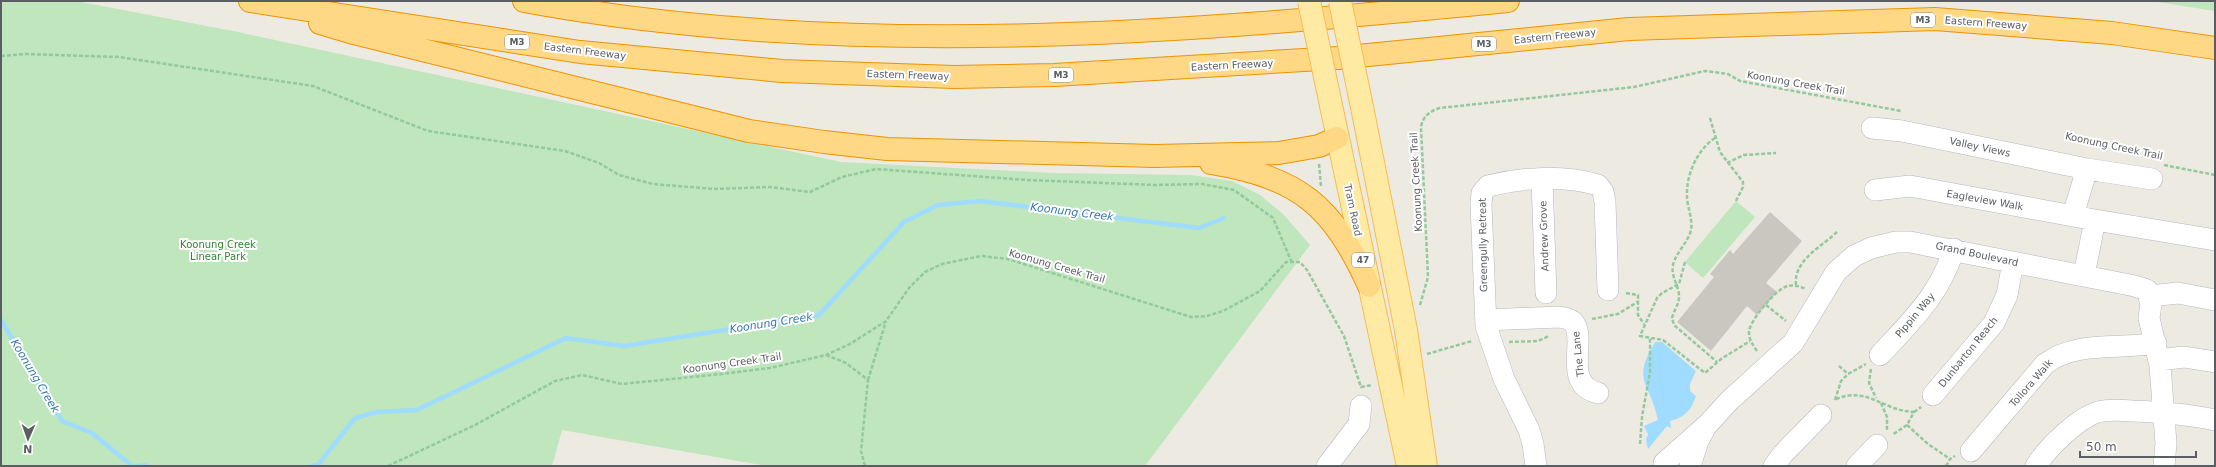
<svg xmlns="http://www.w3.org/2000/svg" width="2216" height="467" font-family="'DejaVu Sans',sans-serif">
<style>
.green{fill:#bfe6bc}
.water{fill:#9fdcff}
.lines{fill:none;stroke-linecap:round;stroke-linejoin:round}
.stream{stroke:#9fdcff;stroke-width:4.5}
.building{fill:#cac6c0}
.minor-casing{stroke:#b4b8bc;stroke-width:22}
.major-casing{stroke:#f7bc50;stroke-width:24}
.highway-casing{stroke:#ee9200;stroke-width:24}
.path{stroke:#94c89f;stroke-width:2.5;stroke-dasharray:4 2;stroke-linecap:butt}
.minor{stroke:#fff;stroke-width:21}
.major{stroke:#ffeaa4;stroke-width:22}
.highway{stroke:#ffd886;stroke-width:22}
.major-bridge-casing{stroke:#f7bc50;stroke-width:24;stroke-linecap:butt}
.major-bridge{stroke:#ffeaa4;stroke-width:22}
.labels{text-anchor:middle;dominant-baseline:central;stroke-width:4;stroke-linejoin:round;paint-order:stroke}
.shield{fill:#fff;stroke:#8c8e92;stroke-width:1}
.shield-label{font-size:9px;font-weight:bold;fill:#5a5e63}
.street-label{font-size:10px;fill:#5a5e63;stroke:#fff}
.park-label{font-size:10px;fill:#328330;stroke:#fff}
.water-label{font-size:11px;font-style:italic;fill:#3678ac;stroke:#fff}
</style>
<rect width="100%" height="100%" fill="#edeae1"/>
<path class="green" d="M1 1H76L238 32 841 162 1052 173 1191 175 1232 181 1260 195 1283 214 1310 245 1145 466H767L562 430 552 466H1Z
M2151 1H2215V11Z
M1736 201 1755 217 1703 278 1685 262Z"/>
<path class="water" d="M1655 342H1662L1696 371 1690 384V391L1696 396C1691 411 1685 417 1670 421L1671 428 1667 426 1648 449 1646 440 1648 434 1644 426 1658 420C1650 381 1631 382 1655 342Z"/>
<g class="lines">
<path class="stream" d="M1 320 62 421 92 433 132 466
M137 466 146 465
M310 466 318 465 355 418 377 412 417 410 566 338 624 346 819 315 904 222 938 205 980 201 1199 228 1224 218"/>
</g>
<path class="building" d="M1770 212 1802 241 1766 283 1777 292 1757 315 1747 306 1711 351 1677 322 1714 277 1710 274 1730 250 1733 254Z"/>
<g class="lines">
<g class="minor-casing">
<path id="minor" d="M1872 128 1902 131 2087 169 2152 179
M1542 180 1546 293
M1875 190 1910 186 2095 220 2084 275
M2073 215 2087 169
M2095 220 2215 240
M2150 296 2178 293 2215 300
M1486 320 1558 317C1564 318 1569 318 1573 322 1588 338 1561 384 1598 393
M1880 355C1912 320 1939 296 1954 249
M2159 360 2184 357 2215 362
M1933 395 1994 323 2007 295 2013 262
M1971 451 2045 364C2076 340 2120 350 2156 343
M1664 463 1708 424 1729 401 1793 343 1836 272 1854 256 1871 248 1896 242H1910L2135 286 2147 290 2151 304 2149 318 2160 366 2166 443 2164 466
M1327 466 1359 424 1361 406
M1536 466 1533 444 1529 430 1504 379 1486 326 1481 204 1482 193 1488 186C1523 177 1564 175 1598 185L1603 192 1605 202 1608 290
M1690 466 1698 441 1704 430
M1774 466 1783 454 1821 415
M1857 466 1877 445
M2036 466C2047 448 2078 418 2098 412 2109 409 2121 410 2132 411 2161 412 2187 414 2215 420"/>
</g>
<g class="major-casing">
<path id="major" d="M1362 107 1406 330 1426 466
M1332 110 1408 466"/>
</g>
<g class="highway-casing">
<path id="highway" d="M250 1 580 52 782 71 954 77 1054 75 1338 58 1629 29 1935 19 2112 33 2215 48
M524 1C848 61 1182 33 1508 1
M320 23 350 32 749 131 824 142 887 149 1155 156 1279 153 1319 146 1337 138
M1211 163C1300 178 1332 205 1369 286"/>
</g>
<path class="path" d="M1 56 25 54 119 57 313 86 428 131 565 151 599 163 619 175 653 184 714 189 769 187 810 192 842 177 876 169 1027 180 1156 185 1202 184 1234 190 1273 218 1292 263
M1710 118 1720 152 1743 182V187L1736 201
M1715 138C1697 150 1686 175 1687 196 1687 207 1693 219 1691 230 1688 243 1676 252 1673 265 1671 277 1678 284 1679 295 1680 303 1674 310 1672 318L1674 325 1717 362
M1727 163 1744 155 1776 153
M1319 164 1321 186
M2164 165 2215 175
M1685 262 1679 284 1662 293 1657 298 1640 336 1663 340 1705 373 1721 359 1750 341
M1796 285C1793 260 1823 246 1838 231
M1626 293 1638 295V315L1644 324
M1420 305 1428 277 1421 127C1423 116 1430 111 1440 108L1634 87 1705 71 1728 74 1740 81 1901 111
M1766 305 1786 321
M1592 319 1618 314 1639 301
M1509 342 1538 341 1549 336
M1757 351C1753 345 1749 340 1749 332 1749 321 1776 290 1785 287 1793 284 1799 286 1806 289
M1427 354 1472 341
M826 355 846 363 868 380 861 451 865 466
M1839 366 1848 374
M1871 369 1869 383 1876 398
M868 380 886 321
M1836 399C1868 386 1883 411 1914 412L1907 425 1892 435
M1835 400 1841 381 1848 374 1866 364
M1881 403 1887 417V430
M1914 412 1921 407
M1907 425 1928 444 1950 459
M1640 444 1642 417 1650 372V338
M388 466 475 425 555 381 582 375 622 384 721 374 770 368 826 355 850 344 886 321 909 288 925 272 942 264 981 256 1008 259 1191 317 1207 316 1223 311 1260 291 1286 262H1300L1307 270 1344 336 1361 387 1372 385
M1946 466 1950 459 1955 456"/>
<use href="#minor" class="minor"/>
<use href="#major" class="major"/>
<use href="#highway" class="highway"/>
<g class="major-bridge-casing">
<path id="major-bridge" d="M1309 1 1332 110
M1340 1 1362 107"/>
</g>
<use href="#major-bridge" class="major-bridge"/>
</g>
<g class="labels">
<g class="shield">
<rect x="1911" y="13" width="24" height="14" rx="3"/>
<rect x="505" y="35" width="24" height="14" rx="3"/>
<rect x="1472" y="37" width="24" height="14" rx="3"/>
<rect x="1049" y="68" width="24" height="14" rx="3"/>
<rect x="1352" y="253" width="22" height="14" rx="3"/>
</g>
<g class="shield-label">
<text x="1923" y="20">M3</text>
<text x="517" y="42">M3</text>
<text x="1484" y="44">M3</text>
<text x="1061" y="75">M3</text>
<text x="1363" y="260">47</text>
</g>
<g class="street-label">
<text transform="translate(1986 23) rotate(4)">Eastern Freeway</text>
<text transform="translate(1555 36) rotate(-6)">Eastern Freeway</text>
<text transform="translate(585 51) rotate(7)">Eastern Freeway</text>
<text transform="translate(1232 65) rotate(-3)">Eastern Freeway</text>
<text transform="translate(908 75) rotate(2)">Eastern Freeway</text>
<text transform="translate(1796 83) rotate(10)">Koonung Creek Trail</text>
<text transform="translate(2114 146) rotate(12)">Koonung Creek Trail</text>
<text transform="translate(1980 147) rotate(12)">Valley Views</text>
<text transform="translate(1416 182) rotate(-93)">Koonung Creek Trail</text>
<text transform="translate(1985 200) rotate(10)">Eagleview Walk</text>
<text transform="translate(1353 210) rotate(78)">Tram Road</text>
<text transform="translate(1544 236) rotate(-92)">Andrew Grove</text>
<text transform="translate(1483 245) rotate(-91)">Greengully Retreat</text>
<text transform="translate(1977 254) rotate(12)">Grand Boulevard</text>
<text transform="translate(1057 266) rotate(16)">Koonung Creek Trail</text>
<text transform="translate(1915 315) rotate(-50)">Pippin Way</text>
<text transform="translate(1968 352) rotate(-51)">Dunbarton Reach</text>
<text transform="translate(1578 354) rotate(-96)">The Lane</text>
<text transform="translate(732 363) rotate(-8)">Koonung Creek Trail</text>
<text transform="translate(2031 383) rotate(-49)">Tollora Walk</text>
</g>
<g class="park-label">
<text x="218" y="244">Koonung Creek<tspan x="218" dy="12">Linear Park</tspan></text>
</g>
<g class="water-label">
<text transform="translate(1072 212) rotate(7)">Koonung Creek</text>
<text transform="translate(771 323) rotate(-9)">Koonung Creek</text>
<text transform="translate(35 376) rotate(59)">Koonung Creek</text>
</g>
</g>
<rect width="2216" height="467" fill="none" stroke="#5a5e63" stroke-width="4"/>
<g transform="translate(28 439) rotate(182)" stroke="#ffffff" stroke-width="3" paint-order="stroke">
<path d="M0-3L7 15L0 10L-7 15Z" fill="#5a5e63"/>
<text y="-6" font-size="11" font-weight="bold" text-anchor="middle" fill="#5a5e63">N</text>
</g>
<path d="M2080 451v6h116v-6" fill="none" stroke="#5a5e63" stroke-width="2"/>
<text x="2086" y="451" font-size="12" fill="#5a5e63" stroke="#ffffff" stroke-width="3" paint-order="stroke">50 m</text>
</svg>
